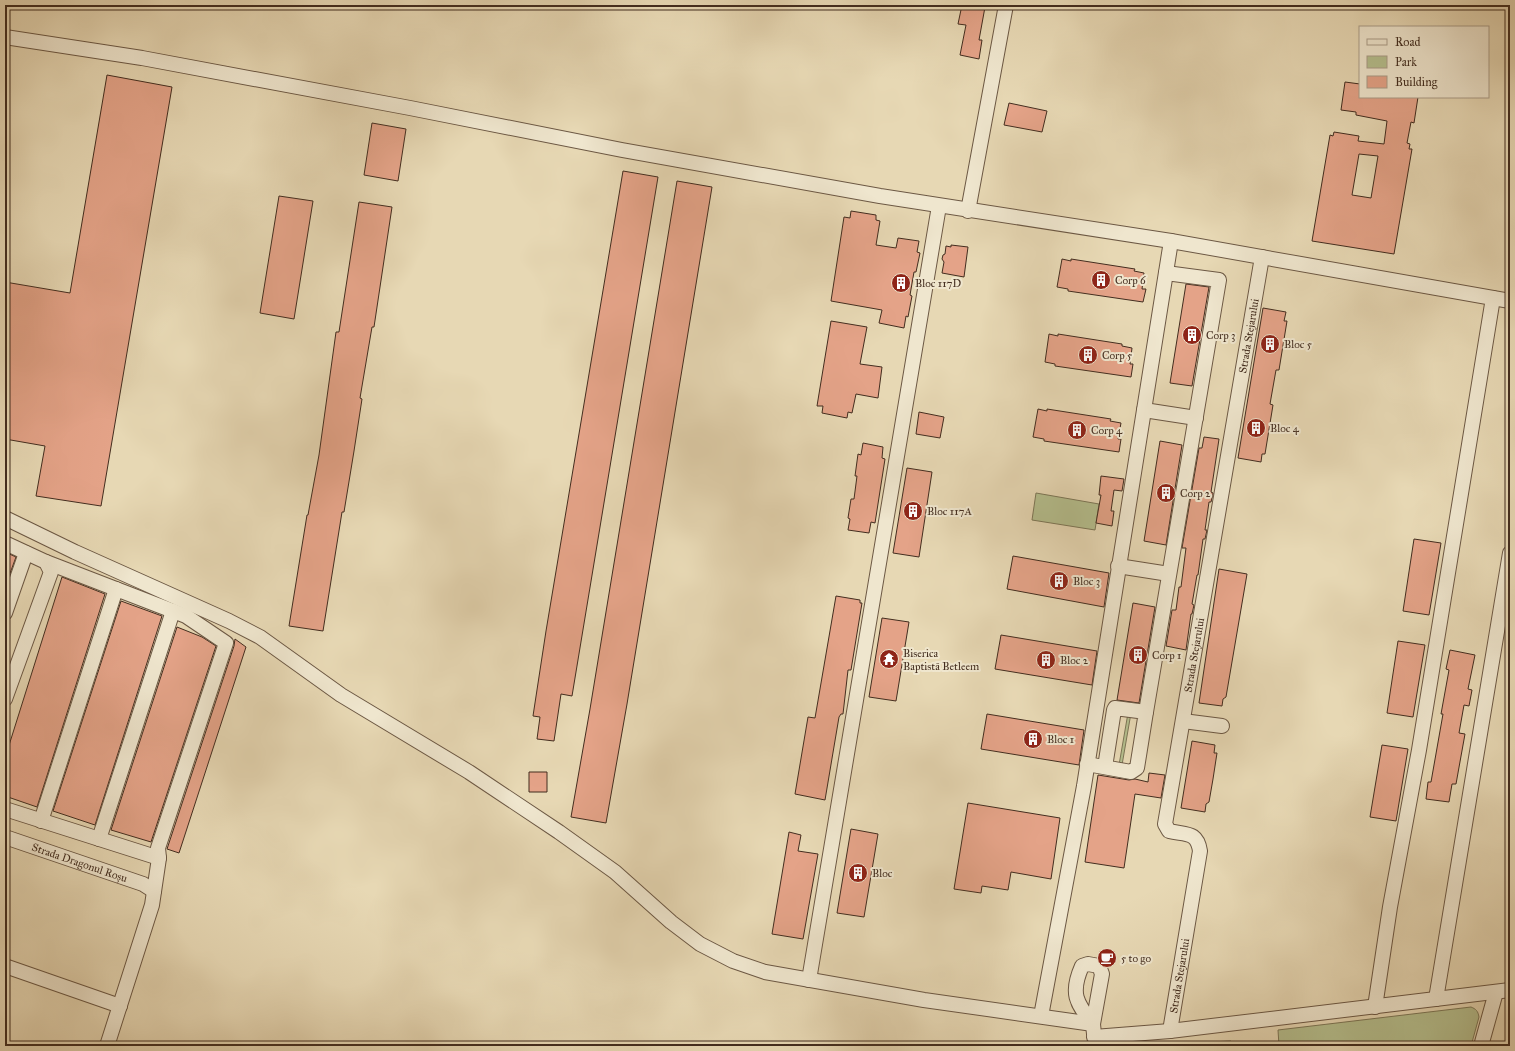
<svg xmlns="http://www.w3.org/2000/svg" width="1515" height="1051" font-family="'IM FELL Great Primer',serif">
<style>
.green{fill:#b5bf8e;stroke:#7c7656}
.building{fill:#e4a388;stroke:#432d1f;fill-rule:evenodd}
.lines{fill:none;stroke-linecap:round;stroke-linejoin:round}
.minor-casing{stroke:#6c5844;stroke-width:16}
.minor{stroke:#efe6ce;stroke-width:14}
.labels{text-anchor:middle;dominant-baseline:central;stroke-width:4;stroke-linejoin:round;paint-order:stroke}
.poi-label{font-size:11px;fill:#432d1f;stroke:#efe6ce;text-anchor:start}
.street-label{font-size:11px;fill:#432d1f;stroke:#efe6ce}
</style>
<rect width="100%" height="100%" fill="#e7d8b4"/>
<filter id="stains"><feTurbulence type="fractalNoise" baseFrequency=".005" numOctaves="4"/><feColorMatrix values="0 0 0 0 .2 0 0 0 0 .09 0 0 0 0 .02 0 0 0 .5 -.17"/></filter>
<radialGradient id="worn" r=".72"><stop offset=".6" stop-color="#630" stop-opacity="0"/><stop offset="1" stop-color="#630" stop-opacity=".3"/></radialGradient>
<path class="green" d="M1036 493 1099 504 1095 530 1032 520Z
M1128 713H1131L1122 765H1119Z
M1471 1007C1476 1009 1478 1011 1479 1017L1471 1046H1279L1278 1030Z
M1231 1041 1230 1046H1127Z"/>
<path class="building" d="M962 5 985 7 979 40H982L979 59 960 55 966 25 958 24Z
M107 75 172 87 101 506 36 496 45 446 5 439V282L70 293Z
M1345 82 1360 84V97H1418L1414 123 1411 122 1407 143 1410 144 1409 149H1412L1394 254 1312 241 1330 135 1333 136 1334 132 1359 136 1358 141 1384 144 1387 121 1356 115V112L1341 110ZM1359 154 1378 156 1371 198 1352 195Z
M1009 103 1047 111 1042 132 1004 125Z
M372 123 406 129 398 181 364 175Z
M623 171 658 177 572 696 561 694 554 741 537 739 540 717 533 716 546 631Z
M677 181 712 187 627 704 606 823 571 817 590 709Z
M279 196 313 201 294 319 260 313Z
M359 202 392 207 374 327H372L360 398 362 399 354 451 344 512H342L323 631 289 626 307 515H308L319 455 336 332H339Z
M851 211 876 215V220L880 221 876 245 896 248 898 238 919 241 917 252 920 253 916 272H914L910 295 912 296 908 317 906 316 904 328 879 323 882 310 831 301 844 217 850 218Z
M951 245 968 247 964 277 942 273 944 262 942 259 943 255 945 254 946 246 951 247Z
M1062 259 1071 261V259L1135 269 1134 271 1144 273 1142 289H1146L1143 302 1068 291V289L1057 287Z
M1186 284 1209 287 1192 386 1170 383Z
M1263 308 1286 312 1284 321H1287L1279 370H1276L1270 404 1273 405 1265 454H1262L1261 462 1238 458Z
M831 321 867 327 860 364 882 367 878 398 856 394 852 413 848 412 847 418 822 413 823 406H817Z
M1049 334 1058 336V334L1122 344V346L1132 348 1130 364H1133L1131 377 1055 366V364L1045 362Z
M1038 409 1047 411V409L1111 419 1110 421 1121 423 1118 439H1121L1119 452 1044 441V439L1033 437Z
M919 412 944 417 940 438 916 434Z
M1204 437 1219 439 1211 492 1213 493V494L1211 502H1209L1205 530H1207L1205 539H1203L1198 575H1197L1192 604 1194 605 1192 614H1191L1186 650 1166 646 1172 610H1176L1179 587H1181L1186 548H1182L1199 448H1202Z
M1160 441 1182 445 1166 545 1144 541Z
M863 443 883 447 882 458 885 459 875 523 871 522 869 533 848 530 850 519 848 518 851 499H854L857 476H855L858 454 861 455Z
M907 468 932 472 919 557 893 553Z
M1101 476 1124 479 1122 491 1114 490 1111 511H1114L1112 526 1096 523 1101 495H1099Z
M1414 539 1441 543 1429 615 1403 611Z
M5 552 16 557 5 587Z
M1013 556 1109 573 1104 607 1007 589Z
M1219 569 1247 574 1226 697 1223 699 1222 706 1199 703Z
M62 577 105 594 37 807 5 796V758Z
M836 596 860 600V603H862L851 670H848L843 714H841L839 717 825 800 795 794 808 717 815 718Z
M121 601 162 616 95 825 53 811Z
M1133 603 1155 607 1139 703 1117 700Z
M882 618 909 622 896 701 869 697Z
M177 627 202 637 216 646 151 842 111 830Z
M1001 635 1097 651 1092 685 995 669Z
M235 639 246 647 179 853 167 849 234 646Z
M1398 641 1425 645 1413 717 1387 713Z
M1450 650 1475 655 1468 689 1472 690 1469 706 1464 705 1459 733 1465 734 1456 784H1452L1449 802 1426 799 1428 782H1431L1443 714H1441L1449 670 1446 669Z
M987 714 1084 730 1079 765 981 749Z
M1192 741 1215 745 1214 753H1217L1213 779 1209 802 1206 804 1205 812 1181 808Z
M1382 745 1408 749 1396 821 1370 817Z
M529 772H547V792H529Z
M1149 773 1165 775 1161 798 1135 794 1124 868 1085 862 1098 775 1129 780 1135 779 1148 782Z
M968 803 1060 818 1051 879 1011 872 1008 890 982 886 981 893 954 889Z
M851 829 878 834 864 917 837 913Z
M789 832 801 835 798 851 818 854 803 939 772 934Z"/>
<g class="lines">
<g class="minor-casing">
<g id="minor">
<path d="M5 37 142 58 410 108 622 150 880 196 1171 241 1510 301"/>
<path d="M968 211 1006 5"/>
<path d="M1144 410 1196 418"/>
<path d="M5 518 75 552 229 621 260 637 341 695 469 772 559 832 615 872 671 922 700 944 733 961 765 972 924 1000 1093 1024"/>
<path d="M5 543 46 562 51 572 5 699"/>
<path d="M46 562 186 616 226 643 158 848 159 858 152 905 107 1046"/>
<path d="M1118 566 1169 574"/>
<path d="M5 613 26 553"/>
<path d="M1146 712 1219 280 1166 273"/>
<path d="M1183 721 1222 726"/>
<path d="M1087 764 1131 772 1137 768 1146 712 1115 708 1114 710 1105 767"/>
<path d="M5 809 159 858"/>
<path d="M41 821 116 589"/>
<path id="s1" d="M5 837 143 884 154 891"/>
<path d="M99 839 173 611"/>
<path d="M5 966 120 1006"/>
<path d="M809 980 939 206"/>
<path d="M1436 999 1510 553"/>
<path d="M1375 1007 1390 907 1419 750 1493 298"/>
<path d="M1041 1016 1084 786 1171 241"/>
<path d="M1093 1024C1076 1003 1070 993 1082 966L1088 964 1099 966 1102 974 1093 1024 1094 1034"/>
<path id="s2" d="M1170 1031 1200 851C1197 831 1186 835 1169 831L1165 824 1262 257"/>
<path d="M1094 1037 1170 1031 1510 990"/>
<path d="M1481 1046 1496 992"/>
</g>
</g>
<use href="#minor" class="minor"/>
</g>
<defs>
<g id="building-disc" transform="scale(1)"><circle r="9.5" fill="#8f2418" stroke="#efe6ce"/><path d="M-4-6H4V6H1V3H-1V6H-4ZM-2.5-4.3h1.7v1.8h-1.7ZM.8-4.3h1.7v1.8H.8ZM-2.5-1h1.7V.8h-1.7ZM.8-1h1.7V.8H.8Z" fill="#fff"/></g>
<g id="temple-disc" transform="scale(1)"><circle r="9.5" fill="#8f2418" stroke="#efe6ce"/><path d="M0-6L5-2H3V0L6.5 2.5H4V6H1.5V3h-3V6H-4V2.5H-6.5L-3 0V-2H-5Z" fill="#fff"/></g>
<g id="cafe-disc" transform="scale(1)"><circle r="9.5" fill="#8f2418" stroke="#efe6ce"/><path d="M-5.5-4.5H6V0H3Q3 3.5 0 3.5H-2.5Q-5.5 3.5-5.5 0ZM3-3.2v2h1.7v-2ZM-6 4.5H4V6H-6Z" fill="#fff"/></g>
</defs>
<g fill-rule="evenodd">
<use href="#building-disc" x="1101" y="280"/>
<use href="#building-disc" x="901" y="283"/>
<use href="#building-disc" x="1192" y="335"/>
<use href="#building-disc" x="1270" y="344"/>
<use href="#building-disc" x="1088" y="355"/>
<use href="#building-disc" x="1256" y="428"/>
<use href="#building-disc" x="1077" y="430"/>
<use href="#building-disc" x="1166" y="493"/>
<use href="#building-disc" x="913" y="511"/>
<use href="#building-disc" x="1059" y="581"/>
<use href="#building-disc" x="1138" y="655"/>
<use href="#temple-disc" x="889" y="659"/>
<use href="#building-disc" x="1046" y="660"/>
<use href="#building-disc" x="1033" y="739"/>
<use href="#building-disc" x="858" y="873"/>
<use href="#cafe-disc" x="1107" y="958"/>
</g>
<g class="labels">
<g class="poi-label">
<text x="1115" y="280">Corp 6</text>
<text x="915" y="283">Bloc 117D</text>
<text x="1206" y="335">Corp 3</text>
<text x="1284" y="344">Bloc 5</text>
<text x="1102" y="355">Corp 5</text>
<text x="1270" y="428">Bloc 4</text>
<text x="1091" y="430">Corp 4</text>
<text x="1180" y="493">Corp 2</text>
<text x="927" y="511">Bloc 117A</text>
<text x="1073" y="581">Bloc 3</text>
<text x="903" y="653">Biserica<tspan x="903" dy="13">Baptistă Betleem</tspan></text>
<text x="1152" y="655">Corp 1</text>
<text x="1060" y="660">Bloc 2</text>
<text x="1047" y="739">Bloc 1</text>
<text x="872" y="873">Bloc</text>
<text x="1121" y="958">5 to go</text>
</g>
<g class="street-label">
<text stroke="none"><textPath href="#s2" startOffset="727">Strada Stejarului</textPath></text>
<text stroke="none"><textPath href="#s2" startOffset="403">Strada Stejarului</textPath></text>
<text stroke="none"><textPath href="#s1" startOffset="79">Strada Dragonul Roșu</textPath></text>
<text stroke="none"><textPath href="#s2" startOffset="56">Strada Stejarului</textPath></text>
</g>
</g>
<rect width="1515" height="1051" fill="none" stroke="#e7d8b4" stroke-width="20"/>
<rect x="6" y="6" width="1503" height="1039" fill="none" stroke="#432d1f" stroke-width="2"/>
<rect x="10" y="10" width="1495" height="1031" fill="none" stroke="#432d1f"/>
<rect x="1359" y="26" width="130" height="72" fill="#efe6ce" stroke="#aa9c88"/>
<rect x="1367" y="39" width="20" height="6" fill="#efe6ce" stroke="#aa9c88"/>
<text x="1395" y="46" font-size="12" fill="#432d1f">Road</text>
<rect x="1367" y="56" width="20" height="12" fill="#b5bf8e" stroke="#aa9c88"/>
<text x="1395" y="66" font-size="12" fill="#432d1f">Park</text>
<rect x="1367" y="76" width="20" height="12" fill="#e4a388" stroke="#aa9c88"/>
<text x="1395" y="86" font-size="12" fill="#432d1f">Building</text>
<rect width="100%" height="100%" filter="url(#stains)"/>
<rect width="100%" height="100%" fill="url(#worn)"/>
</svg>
